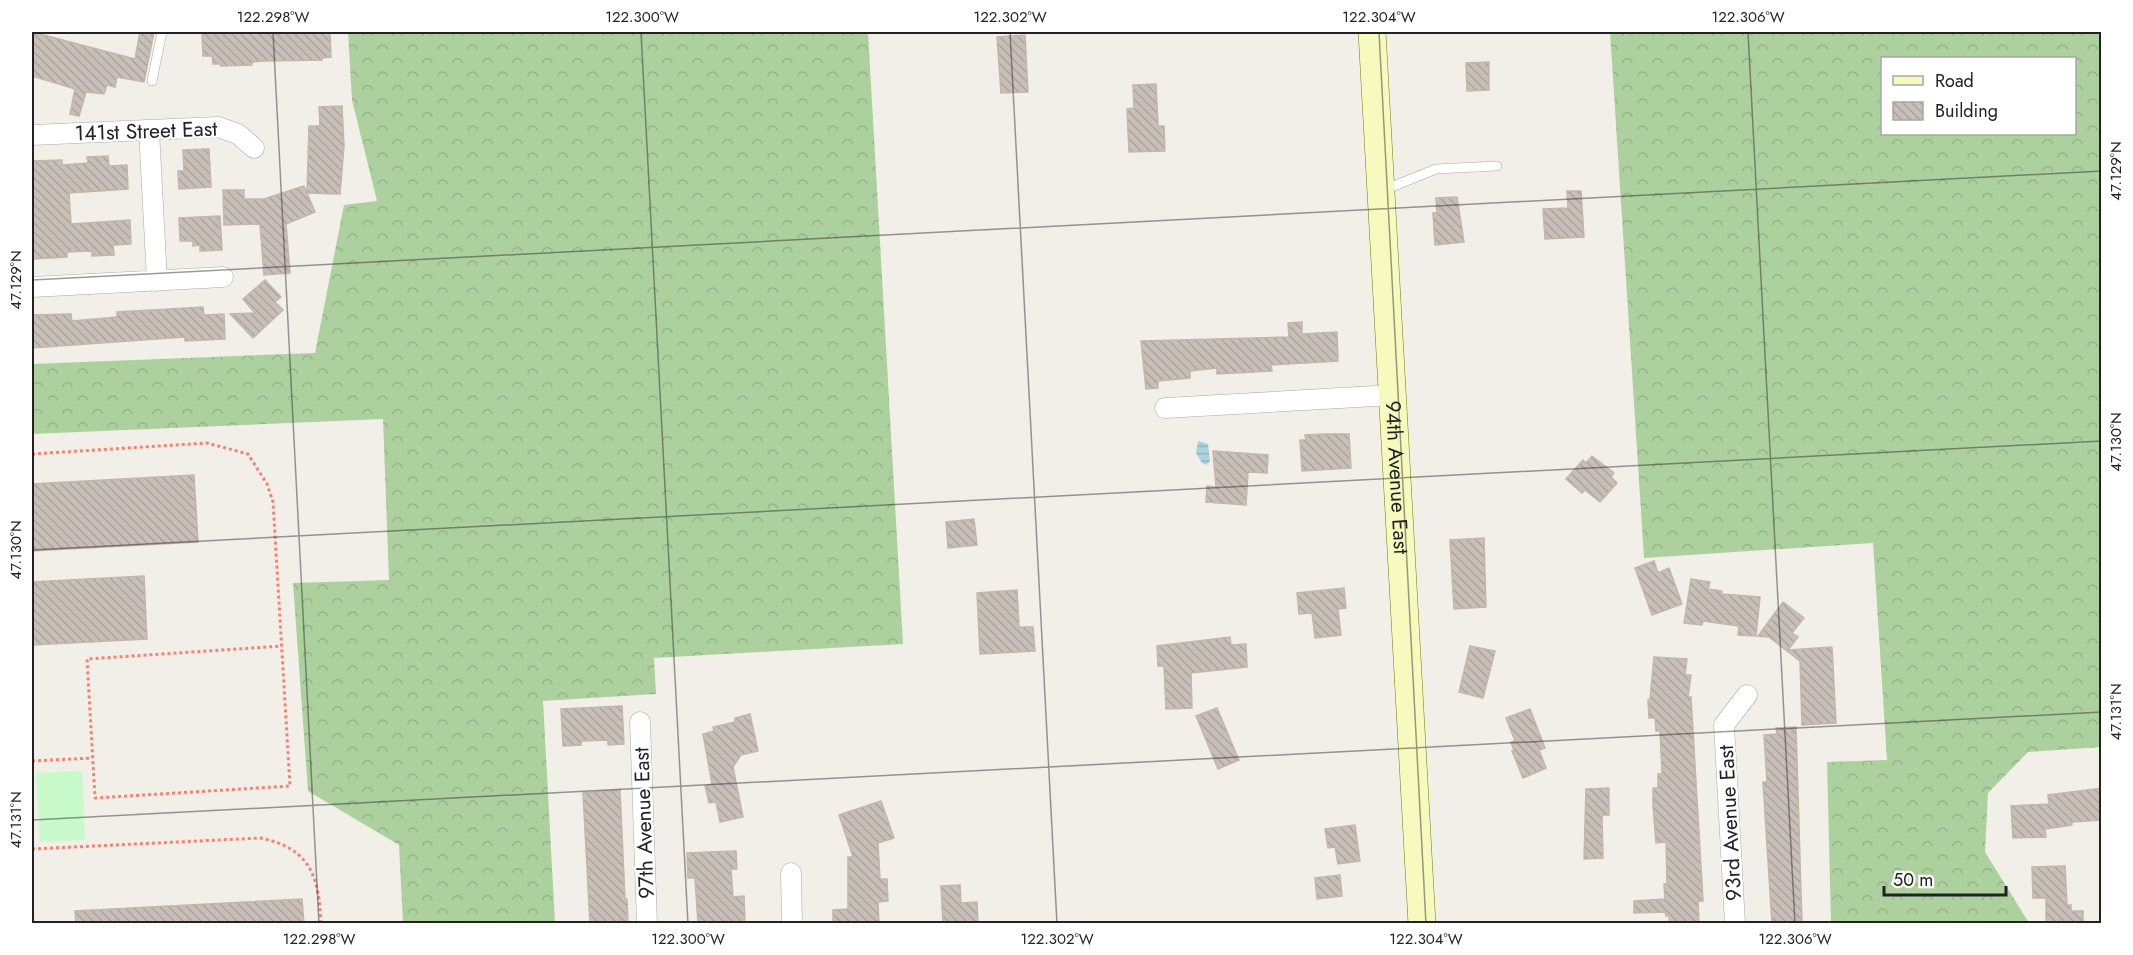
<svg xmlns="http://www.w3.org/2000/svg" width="2133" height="955" font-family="Jost,sans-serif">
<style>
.forest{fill:url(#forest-crowns);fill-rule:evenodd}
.park{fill:#c8facc}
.water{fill:url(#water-rules)}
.building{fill:url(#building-back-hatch);stroke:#c4b6ab;stroke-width:1.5}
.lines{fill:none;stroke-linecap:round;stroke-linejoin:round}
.lane-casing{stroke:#a9a9a9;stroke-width:10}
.street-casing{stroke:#a9a9a9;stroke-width:21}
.secondary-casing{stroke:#707d05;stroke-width:28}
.path{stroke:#fa8072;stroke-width:3;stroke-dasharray:3 3;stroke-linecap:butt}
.lane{stroke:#fff;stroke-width:9}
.street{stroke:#fff;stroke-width:20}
.secondary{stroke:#f7fabf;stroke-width:27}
.ticks{fill:none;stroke:#222;stroke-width:1.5;stroke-opacity:0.45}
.labels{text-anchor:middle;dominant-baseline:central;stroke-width:4.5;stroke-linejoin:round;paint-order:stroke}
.street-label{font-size:21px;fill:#222;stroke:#fff}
.neatline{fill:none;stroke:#222;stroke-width:2}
.ticks-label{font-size:15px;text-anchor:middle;fill:#222}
</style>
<defs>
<pattern id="forest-crowns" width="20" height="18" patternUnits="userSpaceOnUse" patternTransform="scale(1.5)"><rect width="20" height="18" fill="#add19e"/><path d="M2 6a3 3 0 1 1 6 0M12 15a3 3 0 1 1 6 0" fill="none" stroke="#95b388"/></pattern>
<pattern id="water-rules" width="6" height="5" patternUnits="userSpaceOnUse" patternTransform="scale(1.5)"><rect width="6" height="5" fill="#aad3df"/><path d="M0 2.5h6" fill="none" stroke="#92b5bf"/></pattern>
<pattern id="building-back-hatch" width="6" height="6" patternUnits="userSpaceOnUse" patternTransform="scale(1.5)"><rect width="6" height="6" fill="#c7bfb8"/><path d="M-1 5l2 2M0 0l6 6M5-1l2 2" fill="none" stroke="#aba49e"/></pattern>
</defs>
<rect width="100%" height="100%" fill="#f2efe9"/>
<path class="forest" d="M348 32H868L903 644 654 658 656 694 543 701 555 923H403L399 845 308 791 293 583 389 580 383 419 32 434V364L315 353 344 205 377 201 352 100Z
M1610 32H2101V747L2028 752 1988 793 1985 852 2029 923H1831L1827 762 1887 760 1873 543 1644 558ZM1882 58H2074V134H1882Z"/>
<path class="park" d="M82 771 85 840 40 842 36 773Z"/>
<path class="water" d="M1198 441 1208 444 1210 461 1206 465 1202 463 1196 453Z"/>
<path class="building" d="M32 32 135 59 140 32H154L144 82 117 77 115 87 107 85 104 94 86 92 79 116 70 114 75 89 32 76Z
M202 32H330L331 57 322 58V60L264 61 252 62V65L221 66 220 64H213L212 56H203Z
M1025 35 1028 92 1001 93 997 37Z
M1489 62V90L1467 91 1466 63Z
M1156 84 1158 126H1164L1165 151 1129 152 1127 109 1134 108 1133 85Z
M342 106 344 146 340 194 307 193 309 126H320L319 107Z
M209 149 211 187 179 189 178 171H184L183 150Z
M108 156 109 166 127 165 128 189 69 193 71 224 130 220 131 244 113 245 114 255 92 256V251L67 252V257L32 259V161L62 160V165L88 163 87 157Z
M304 186 315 212 286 224 290 273 264 275 260 224 224 225 223 190H244V199H264Z
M1567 191H1581L1584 237 1545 239 1543 209 1568 208Z
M1457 197 1464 242 1435 245 1433 213H1437L1436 198Z
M220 216 222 250 200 251V245L193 246V241H180L179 218Z
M265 280 281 297 275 302 283 310 253 338 230 314 255 313 243 299Z
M203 307 204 315 224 314 225 339 185 341V337L32 348V315L71 314 72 321 117 317V312Z
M1302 322V334L1337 332 1338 361 1271 365 1272 371 1217 374V368L1190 371V378L1158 381V388L1146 389 1141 341 1289 337 1288 323Z
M1326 434H1349L1351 468 1302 471 1300 440H1306L1305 435Z
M1213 451 1268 455 1267 473 1248 472 1246 505 1206 502 1207 486 1216 487Z
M1592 456 1614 473 1611 477 1617 483 1600 502 1585 490 1582 493 1566 479 1583 460 1586 463Z
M194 475 198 542 32 551V484Z
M974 519 977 545 948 548 946 522Z
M1484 538 1486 607 1454 609 1450 540Z
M1654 561 1658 573 1669 568 1682 604 1652 615 1635 568Z
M144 576 147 639 32 645V582Z
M1691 579 1710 582 1708 589 1722 591 1721 594 1760 597 1756 636 1738 635 1739 626 1703 621 1702 625 1684 623Z
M1344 588 1346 608 1338 609 1341 635 1315 638 1312 613 1299 614 1297 593Z
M1017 590 1019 627H1033L1035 651 980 654 977 593Z
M1783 602 1804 618 1792 633 1798 637 1788 650 1832 647 1836 723 1802 725 1800 661 1769 637 1758 636Z
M1230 637 1231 645 1246 644 1247 667 1191 673 1192 708 1166 709 1164 666H1158L1157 646Z
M1470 646 1495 651 1483 698 1459 692Z
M1654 657 1687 659 1685 675H1691L1688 697H1691L1703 901H1698L1699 924H1670L1669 916H1666L1665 912 1634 913V901L1665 899 1664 884H1667L1666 842 1656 843 1653 806V788H1658V774H1662L1660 731H1656L1655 718H1649L1648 700 1650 699Z
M622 706 624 744 608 745V740L581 741V745L563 746 561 709Z
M1217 708 1239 760 1218 769 1196 716Z
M1530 709 1545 748 1539 750 1546 768 1523 778 1512 751H1514L1511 742 1515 741 1506 718Z
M750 714 758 751 741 755 733 767 743 817 720 822 716 802 709 803 705 786 712 784 703 734 714 731 713 727 735 722V718Z
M1796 727 1802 924H1772L1763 782H1767L1764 735 1777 734 1776 728Z
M1609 788V815H1602L1603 858 1584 859 1586 789Z
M2102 788V820L2072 822V825L2045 829 2046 837 2013 838 2011 806 2049 804 2048 795Z
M620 790 625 899H627L628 924H590L583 793Z
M881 801 894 838 878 843 880 879H887L888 901 878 902 879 924H833V910L848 909V857H853L839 815Z
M1355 825 1360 861 1338 864 1335 847 1328 848 1325 829Z
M736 851 737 869H731L733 897 744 896 745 920H741V924H698L695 878H688L687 853Z
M2065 866 2067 905H2071V911H2083V924H2046V898H2033L2032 867Z
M1340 875 1342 896 1317 899 1315 878Z
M960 885 961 903 977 902 978 924H943L941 886Z
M302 899 304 924H76L75 911Z"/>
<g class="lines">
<g class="lane-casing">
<path id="lane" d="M152 81 162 32
M1384 190 1436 169 1497 166"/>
</g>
<g class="street-casing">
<path id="street" d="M149 130 157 281
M32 135 218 127 238 134 254 148
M32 287 223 277
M1165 408 1393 395
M640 722 647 924
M791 873 792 924
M1735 924 1724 725 1747 695"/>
</g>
<g class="secondary-casing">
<g id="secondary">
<path id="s1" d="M1372 32 1422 924"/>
</g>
</g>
<path class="path" d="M32 454 207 443 248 454 267 484 273 502 290 786 95 798 87 659 282 646
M32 761 92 758
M32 849 260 838C311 848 319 877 321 924
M32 897 33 924"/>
<use href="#lane" class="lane"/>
<use href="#street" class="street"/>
<use href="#secondary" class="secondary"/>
</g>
<path class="ticks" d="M273 32 319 924M641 32 688 924M1010 32 1057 924M1379 32 1426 924M1748 32 1795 924M32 280 2102 171M32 550 2102 441M32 820 2102 712"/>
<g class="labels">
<g class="street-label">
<text transform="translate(146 131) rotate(-2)">141st Street East</text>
<text stroke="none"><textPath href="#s1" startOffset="446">94th Avenue East</textPath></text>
<text transform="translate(644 823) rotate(-92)">97th Avenue East</text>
<text transform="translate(1730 823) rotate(-93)">93rd Avenue East</text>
</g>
</g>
<rect width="2133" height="955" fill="none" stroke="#ffffff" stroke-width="66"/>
<rect x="1881" y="57" width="195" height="78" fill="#ffffff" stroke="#a7a7a7" stroke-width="1.5"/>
<rect x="1893" y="76" width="30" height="9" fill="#f7fabf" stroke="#a7a7a7" stroke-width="1.5"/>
<text x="1935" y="87" font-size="18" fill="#222222">Road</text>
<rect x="1893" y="102" width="30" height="18" fill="url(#building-back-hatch)" stroke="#a7a7a7" stroke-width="1.5"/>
<text x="1935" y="117" font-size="18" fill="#222222">Building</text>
<path d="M1884 886v9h122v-9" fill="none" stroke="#222222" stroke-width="3"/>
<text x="1893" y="886" font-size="18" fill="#222222" stroke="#ffffff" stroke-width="4.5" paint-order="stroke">50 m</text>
<rect x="33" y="33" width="2067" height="889" class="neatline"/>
<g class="ticks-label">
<text x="273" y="22">122.298°W</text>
<text x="642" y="22">122.300°W</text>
<text x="1010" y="22">122.302°W</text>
<text x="1379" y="22">122.304°W</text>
<text x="1748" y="22">122.306°W</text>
<text transform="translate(2116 171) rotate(-90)" y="5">47.129°N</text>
<text transform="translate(16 280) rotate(-90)" y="5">47.129°N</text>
<text transform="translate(2116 442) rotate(-90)" y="5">47.130°N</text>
<text transform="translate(16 550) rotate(-90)" y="5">47.130°N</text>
<text transform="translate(2116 712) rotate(-90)" y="5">47.131°N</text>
<text transform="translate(16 820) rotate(-90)" y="5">47.131°N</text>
<text x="319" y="944">122.298°W</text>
<text x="688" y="944">122.300°W</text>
<text x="1057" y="944">122.302°W</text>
<text x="1426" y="944">122.304°W</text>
<text x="1795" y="944">122.306°W</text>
</g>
</svg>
